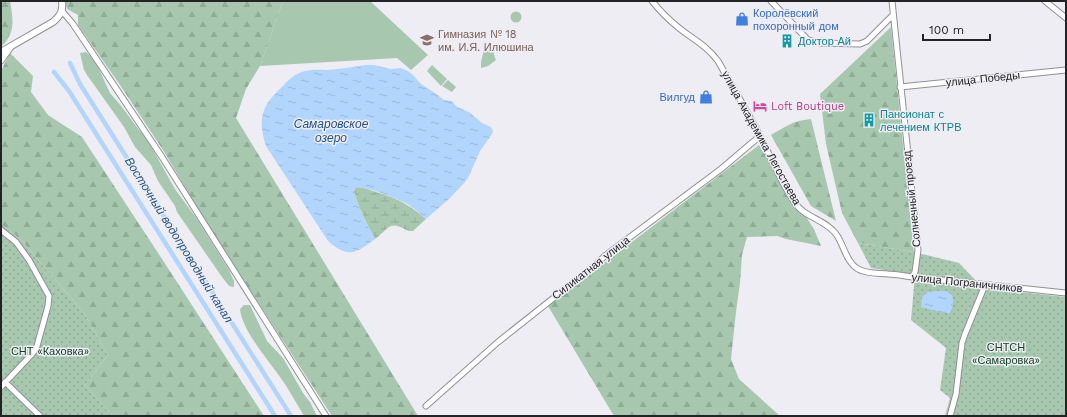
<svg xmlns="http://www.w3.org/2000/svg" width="1067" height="417" font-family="'Work Sans',sans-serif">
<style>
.green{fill:#a7c8af}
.forest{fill:url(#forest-firs)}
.wetland{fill:url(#wetland-marsh)}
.garden{fill:url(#garden-dots)}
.water{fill:url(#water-ripples)}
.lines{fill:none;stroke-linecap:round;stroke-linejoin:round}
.canal{stroke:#b1d5fd;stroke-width:4.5}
.minor-casing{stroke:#908f94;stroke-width:7}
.tertiary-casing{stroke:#908f94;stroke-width:8}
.minor{stroke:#fff;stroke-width:5}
.tertiary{stroke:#fff;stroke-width:6}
.labels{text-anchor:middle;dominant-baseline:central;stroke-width:3;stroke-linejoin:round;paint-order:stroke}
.shop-label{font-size:11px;fill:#366cbe;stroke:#eeedf3;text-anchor:start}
.education-label{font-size:11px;fill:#785e54;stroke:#eeedf3;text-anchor:start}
.culture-label{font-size:11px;fill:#0d838f;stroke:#eeedf3;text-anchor:start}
.street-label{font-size:11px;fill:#232224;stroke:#eeedf3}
.hotel-label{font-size:11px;fill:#b23c85;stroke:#eeedf3;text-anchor:start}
.park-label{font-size:11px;fill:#104525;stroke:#eeedf3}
.water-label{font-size:12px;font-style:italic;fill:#225384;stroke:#eeedf3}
</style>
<defs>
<pattern id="forest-firs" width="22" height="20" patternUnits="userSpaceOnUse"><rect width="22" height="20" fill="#a7c8af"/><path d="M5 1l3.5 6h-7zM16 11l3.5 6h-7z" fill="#8fac96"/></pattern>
<pattern id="wetland-marsh" width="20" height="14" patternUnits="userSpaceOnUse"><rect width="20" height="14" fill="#a7c8af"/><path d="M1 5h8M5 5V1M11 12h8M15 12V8" fill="none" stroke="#8fac96"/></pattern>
<pattern id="garden-dots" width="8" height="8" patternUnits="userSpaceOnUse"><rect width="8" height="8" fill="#a7c8af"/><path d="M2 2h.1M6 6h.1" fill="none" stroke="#8fac96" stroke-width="1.8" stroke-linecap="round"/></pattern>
<pattern id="water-ripples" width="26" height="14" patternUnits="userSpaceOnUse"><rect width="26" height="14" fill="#b1d5fd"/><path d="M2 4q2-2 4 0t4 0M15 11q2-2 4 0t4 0" fill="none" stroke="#98b7d9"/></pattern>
</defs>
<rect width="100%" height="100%" fill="#eeedf3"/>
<path class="green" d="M283 1H370L428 55 411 70 397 58 260 66Z
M510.5 17a5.5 5.5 0 1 1 11 0a5.5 5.5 0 1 1-11 0Z
M487 44 492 46 495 58 496 60 488 66 481 68V62L485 45Z
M86 52 90 56 98 67 110 93 122 107 136 126 148 141 175 189 197 219 229 270 234 281V287L229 286 222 277 177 212 175 206 158 181 151 165 135 147 124 127 87 75 84 70 80 53Z
M432 65 447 79 441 86 427 71Z
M448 80 456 87 452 92 442 86Z
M244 305H250L267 341 283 358 303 393 310 402 317 416H304C296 403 289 389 280 377 268 360 242 330 240 309Z"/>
<path class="forest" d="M1 1H10C13 18 16 35 1 46Z
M65 1H283L260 66 246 89 236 118 418 416H332L207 224 163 150 120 85 78 25V15L67 9Z
M891 27 914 252 858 243 842 213 826 144 820 94Z
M10 53 33 76 31 92 48 115 82 137 162 259 264 416H112L85 385 108 355 84 313 21 240 1 224V71Z
M811 119 836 221 811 206 771 135C787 126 792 121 811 119Z
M759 145 814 229 821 246 786 239 777 236 747 237 742 255 740 283 736 312 731 359 739 379 780 416H614L548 306Z"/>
<path class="wetland" d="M357 187C364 187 370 190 376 192 397 198 410 205 426 219L413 231C405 232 399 223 391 226 386 228 380 236 375 239 367 224 359 209 354 192L355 188Z"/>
<path class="garden" d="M1 224 21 240 84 313 108 355 85 385 112 416H1Z
M858 243 914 252 959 263 982 287 988 289 1066 297V416H945L950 398 940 390 946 348 911 320 915 275 871 268Z"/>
<path class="water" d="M366 65H374L391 69 401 68 408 71 413 75 421 84 435 93 444 100 452 101 457 107 469 112 482 123 491 127 493 131 492 134 480 151 469 176 465 182 449 199 426 219C421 214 415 209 409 205 400 200 365 185 355 188L354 192C359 209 367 224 375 239 357 253 348 259 328 241L266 146C257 118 262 105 283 86 288 80 295 74 302 72 310 69 319 70 327 70 340 69 353 67 366 65Z
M937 291H946L952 295C954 302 953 307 950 313H944L921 307 922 297 928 292Z"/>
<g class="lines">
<path class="canal" d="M70 63 80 84 291 416
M54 72 69 91 275 416"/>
<g class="minor-casing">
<path id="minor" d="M652 1C660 11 669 20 679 28 694 40 706 45 718 61 732 86 748 112 761 138 772 159 781 183 795 203 805 218 825 219 836 234 844 245 846 262 858 269 867 274 878 273 888 274 896 274 904 276 912 277L1066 293
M771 1 808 40 820 43 860 44 867 41 893 15
M892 1 918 250 915 272 912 277
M1045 1 1066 18
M62 11 73 24 162 157 326 416
M1 61 11 47
M900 87 1066 70
M1 230 16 242 29 260 49 296 48 306 37 346 33 353 1 387
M5 382 40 416
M426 406 498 342 594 266 606 255 721 169 760 136
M950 416 956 394 962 343 965 334 985 285"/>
</g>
<g class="tertiary-casing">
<path id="tertiary" d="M1 52 53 22C61 15 63 11 62 1"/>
</g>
<use href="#minor" class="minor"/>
<use href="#tertiary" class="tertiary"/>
</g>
<defs>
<g id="shop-bare" transform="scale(1.08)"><path d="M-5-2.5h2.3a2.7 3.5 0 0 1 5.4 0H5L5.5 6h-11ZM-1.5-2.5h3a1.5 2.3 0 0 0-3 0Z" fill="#3f7fe0" stroke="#eeedf3" stroke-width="2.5" paint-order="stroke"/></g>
<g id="school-bare" transform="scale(1.08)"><path d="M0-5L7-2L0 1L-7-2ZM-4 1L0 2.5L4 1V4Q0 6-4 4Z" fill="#8d6e63" stroke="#eeedf3" stroke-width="2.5" paint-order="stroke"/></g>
<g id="building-bare" transform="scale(1.08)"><path d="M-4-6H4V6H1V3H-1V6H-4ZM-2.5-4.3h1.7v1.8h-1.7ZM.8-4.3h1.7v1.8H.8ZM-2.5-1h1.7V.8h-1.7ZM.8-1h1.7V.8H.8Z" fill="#0f9aa8" stroke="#eeedf3" stroke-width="2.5" paint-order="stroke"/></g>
<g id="hotel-bare" transform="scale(1.08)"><path d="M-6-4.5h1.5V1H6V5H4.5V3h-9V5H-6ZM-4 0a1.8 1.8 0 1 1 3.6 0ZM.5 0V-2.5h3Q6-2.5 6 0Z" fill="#d1479c" stroke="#eeedf3" stroke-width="2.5" paint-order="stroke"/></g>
</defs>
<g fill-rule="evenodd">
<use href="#shop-bare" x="742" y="19"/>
<use href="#school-bare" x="427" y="40"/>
<use href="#building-bare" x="787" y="41"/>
<use href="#shop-bare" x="706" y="97"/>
<use href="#hotel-bare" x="760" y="106"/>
<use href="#building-bare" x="869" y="120"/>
</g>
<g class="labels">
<g class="shop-label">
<text x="753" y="13">Королёвский<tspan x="753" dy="13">похоронный дом</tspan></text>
<text x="695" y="97" text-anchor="end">Вилгуд</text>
</g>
<g class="education-label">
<text x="438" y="34">Гимназия № 18<tspan x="438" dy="13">им. И.Я. Илюшина</tspan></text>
</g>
<g class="culture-label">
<text x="798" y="41">Доктор Ай</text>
<text x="880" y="114">Пансионат с<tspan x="880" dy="13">лечением КТРВ</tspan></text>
</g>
<g class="street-label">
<text transform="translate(983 79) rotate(-6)">улица Победы</text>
<text transform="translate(761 138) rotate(61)">улица Академика Легостаева</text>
<text transform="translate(912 199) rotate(-96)">Солнечный проезд</text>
<text transform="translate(591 268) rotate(-38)">Силикатная улица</text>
<text transform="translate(967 283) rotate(6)">улица Пограничников</text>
</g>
<g class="hotel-label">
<text x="771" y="106">Loft Boutique</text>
</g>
<g class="park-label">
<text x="1006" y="347">СНТСН<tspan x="1006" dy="13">«Самаровка»</tspan></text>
<text x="50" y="351">СНТ «Каховка»</text>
</g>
<g class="water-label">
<text x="331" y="124">Самаровское<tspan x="331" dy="14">озеро</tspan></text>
<text transform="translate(179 240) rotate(58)">Восточный водопроводный канал</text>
</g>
</g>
<rect width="1067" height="417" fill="none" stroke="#232224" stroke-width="4"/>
<path d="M923 34v6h67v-6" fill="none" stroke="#232224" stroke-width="2"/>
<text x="929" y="34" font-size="12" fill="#232224" stroke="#eeedf3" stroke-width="3" paint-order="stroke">100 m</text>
</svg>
